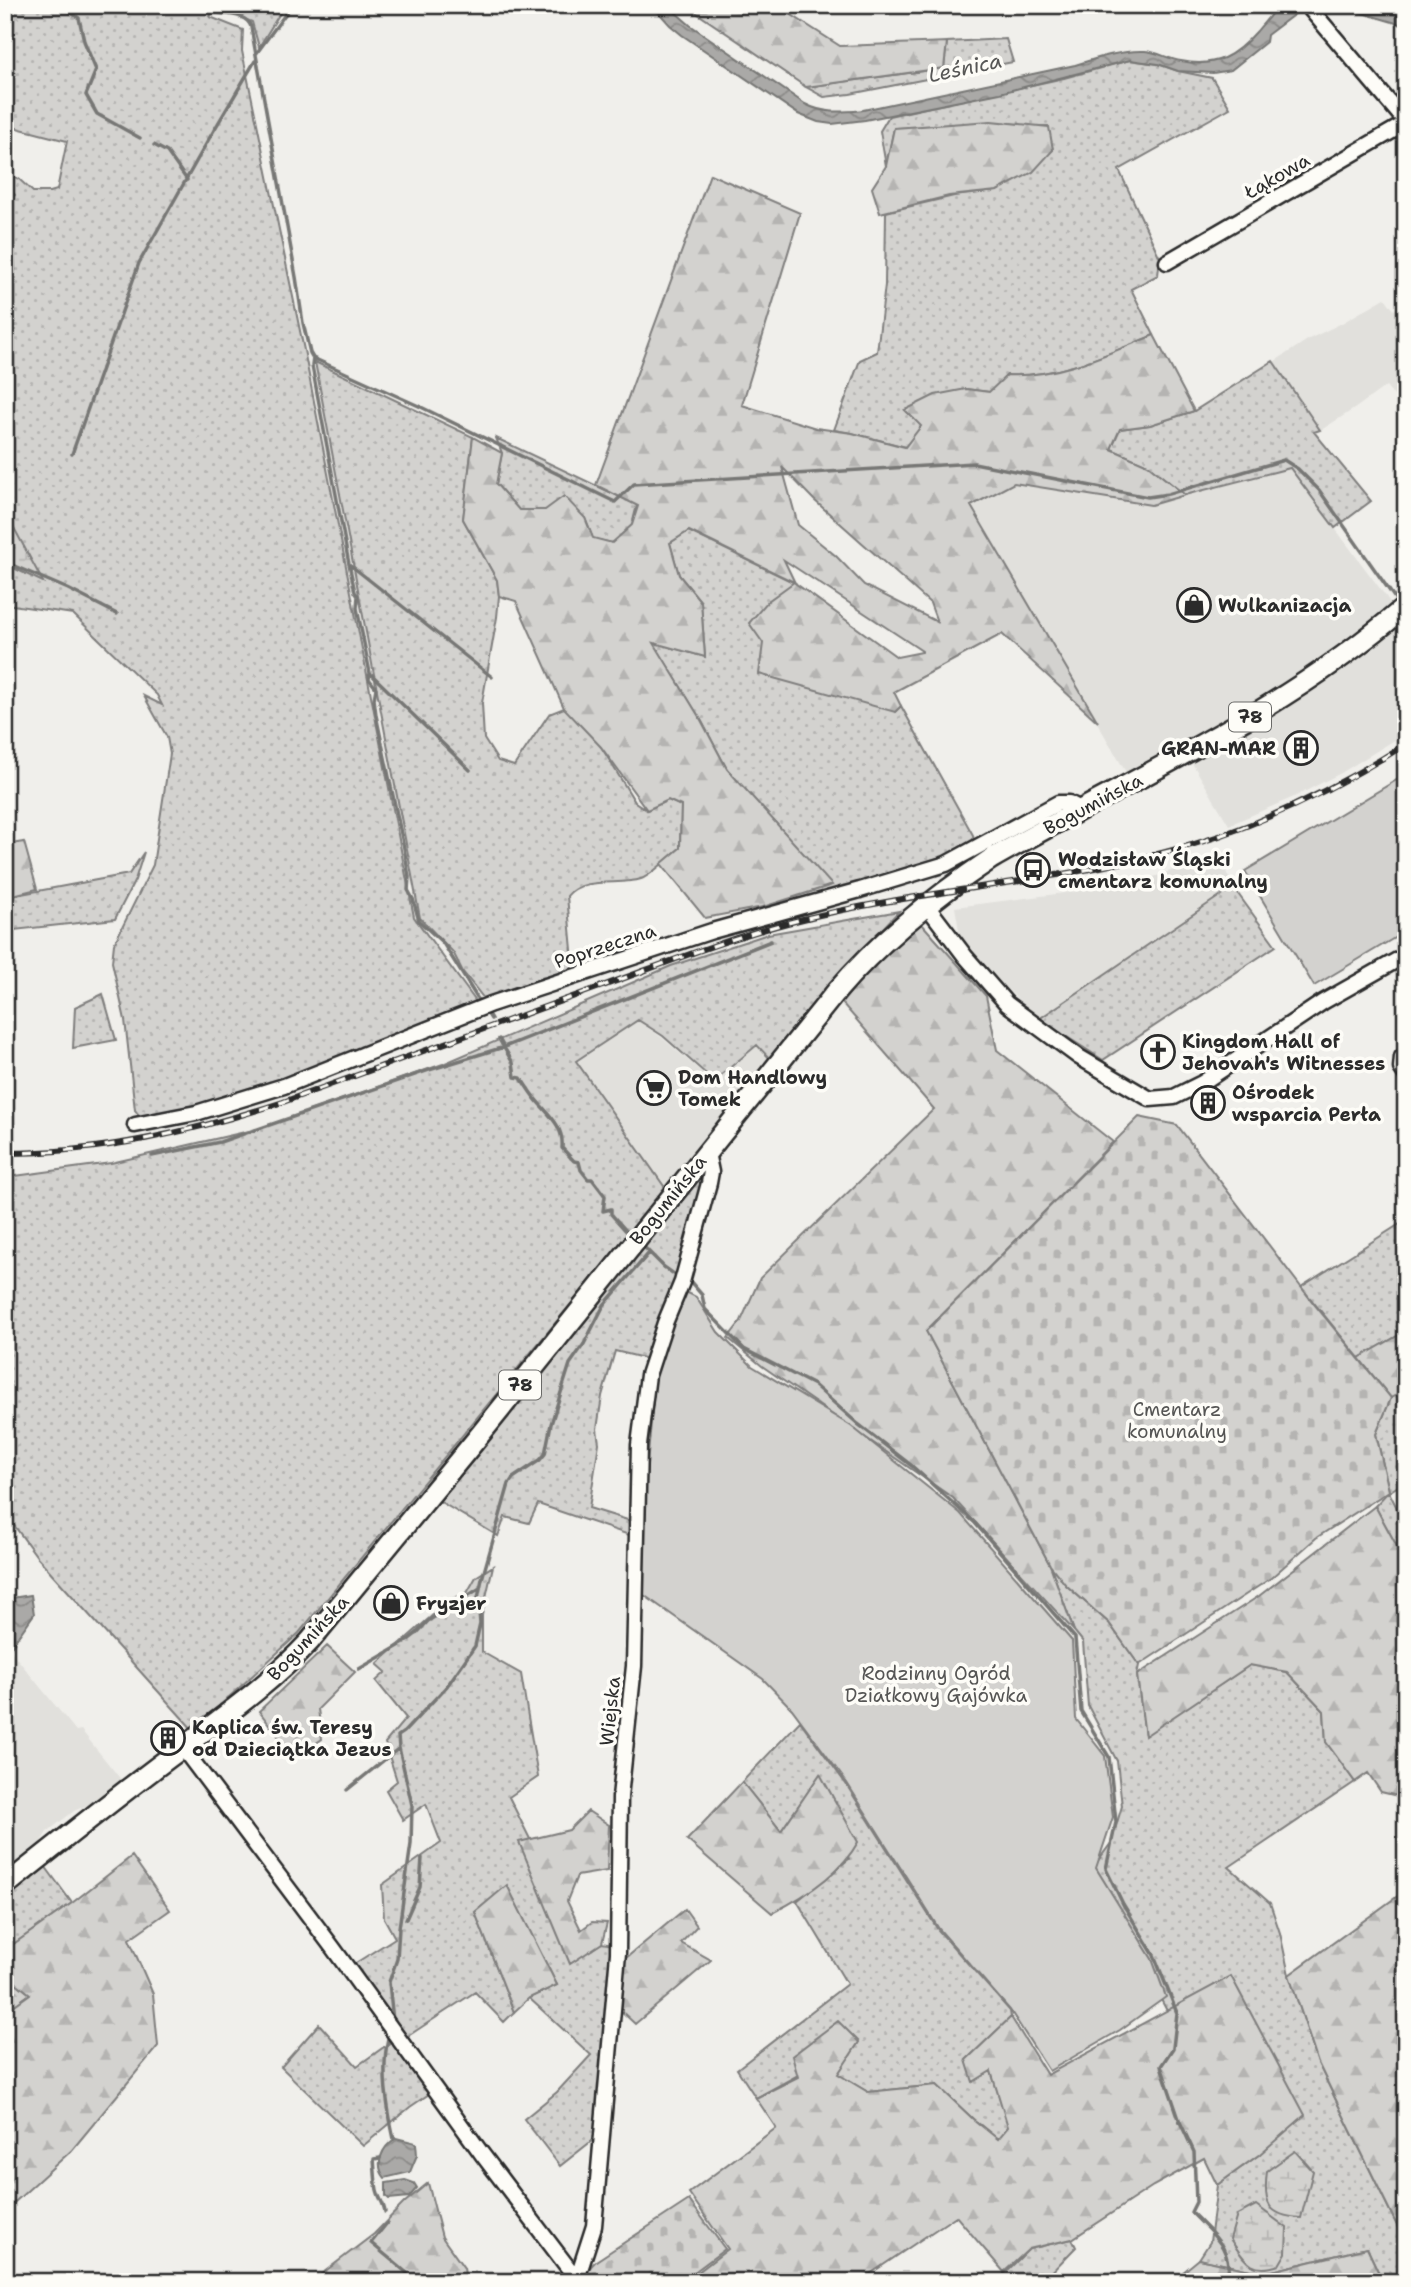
<svg xmlns="http://www.w3.org/2000/svg" width="1411" height="2287" font-family="'Shantell Sans',sans-serif">
<style>
.built{fill:#e1e0dc}
.grass{fill:url(#grass-dots);stroke:#7f7e7d;stroke-width:2}
.forest{fill:url(#forest-firs);stroke:#7f7e7d;stroke-width:2;fill-rule:evenodd}
.wetland{fill:url(#wetland-marsh);stroke:#7f7e7d;stroke-width:2}
.cemetery{fill:url(#cemetery-stones);stroke:#7f7e7d;stroke-width:2}
.garden{fill:#d3d2cf;stroke:#7f7e7d;stroke-width:2}
.water{fill:url(#water-waves);stroke:#777775;stroke-width:2}
.lines{fill:none;stroke-linecap:round;stroke-linejoin:round}
.stream{stroke:#777775;stroke-width:3.5}
.minor-casing{stroke:#2b2b2b;stroke-width:19}
.major-casing{stroke:#2b2b2b;stroke-width:24}
.minor{stroke:#fdfcf7;stroke-width:14}
.major{stroke:#fdfcf7;stroke-width:19}
.rail-casing{stroke:#2b2b2b;stroke-width:6}
.rail{stroke:#fdfcf7;stroke-width:3.5;stroke-dasharray:10;stroke-linecap:butt}
.labels{text-anchor:middle;dominant-baseline:central;stroke-width:7;stroke-linejoin:round;paint-order:stroke}
.shield{fill:#fdfcf7;stroke:#6a6a68;stroke-width:2}
.shield-label{font-size:18px;font-weight:bold;fill:#2b2b2b}
.street-label{font-size:19px;fill:#2b2b2b;stroke:#fdfcf7}
.poi-label{font-size:19px;font-weight:bold;fill:#2b2b2b;stroke:#fdfcf7;text-anchor:start}
.park-label{font-size:19px;fill:#555554;stroke:#fdfcf7}
.water-label{font-size:21px;font-style:italic;fill:#575756;stroke:#fdfcf7}
</style>
<defs>
<pattern id="grass-dots" width="8" height="8" patternUnits="userSpaceOnUse" patternTransform="scale(1.75)"><rect width="8" height="8" fill="#d3d2cf"/><path d="M2 2h.1M6 6h.1" fill="none" stroke="#b5b4b2" stroke-width="1.8" stroke-linecap="round"/></pattern>
<pattern id="forest-firs" width="22" height="20" patternUnits="userSpaceOnUse" patternTransform="scale(1.75)"><rect width="22" height="20" fill="#d3d2cf"/><path d="M5 1l3.5 6h-7zM16 11l3.5 6h-7z" fill="#b5b4b2"/></pattern>
<pattern id="wetland-marsh" width="20" height="14" patternUnits="userSpaceOnUse" patternTransform="scale(1.75)"><rect width="20" height="14" fill="#d3d2cf"/><path d="M1 5h8M5 5V1M11 12h8M15 12V8" fill="none" stroke="#b5b4b2"/></pattern>
<pattern id="cemetery-stones" width="16" height="16" patternUnits="userSpaceOnUse" patternTransform="scale(1.75)"><rect width="16" height="16" fill="#d3d2cf"/><path d="M2 7V4a2 2 0 0 1 4 0v3zM10 15v-3a2 2 0 0 1 4 0v3z" fill="#b5b4b2"/></pattern>
<pattern id="water-waves" width="16" height="10" patternUnits="userSpaceOnUse" patternTransform="scale(1.75)"><rect width="16" height="10" fill="#aaa9a7"/><path d="M0 5q4-4 8 0t8 0" fill="none" stroke="#8b8a88"/></pattern>
</defs>
<rect width="100%" height="100%" fill="#f0efeb"/>
<filter id="ink" filterUnits="userSpaceOnUse"><feTurbulence type="fractalNoise" baseFrequency=".0143" numOctaves="2"/><feDisplacementMap in="SourceGraphic" scale="14" xChannelSelector="R" yChannelSelector="G"/><feConvolveMatrix kernelMatrix="1 2 1 2 8 2 1 2 1" color-interpolation-filters="sRGB"/></filter>
<g filter="url(#ink)">
<path class="built" d="M1385 298 1394 310 1406 303V410L1386 386 1354 409 1318 432 1272 363 1309 339 1342 323Z
M1290 468 1387 598 1406 628V733L1341 773 1294 797 1229 825 1182 746 1127 774 971 506 1014 483 1151 505Z
M1218 854 1233 887 1039 1019 1007 989 960 936 955 907 1134 884Z
M638 1021 661 1037 713 1082 757 1046 772 1064 668 1189 623 1129 577 1062Z
M10 1650 76 1731 81 1730 123 1782 96 1801 74 1811 47 1832 37 1848 5 1873V1657Z"/>
<path class="grass" d="M5 5H285L259 47 252 22 215 7 210 17 243 30 242 51 305 355 414 917 477 1003 304 1074 209 1106 143 1120 135 1110 125 1020 112 962 114 944 153 865 170 754 167 737 144 696 162 705 157 695 73 614 5 604V172L19 179 33 192H50L57 190 67 141 5 125Z
M1006 39 1013 62 850 94 824 97 806 87 944 68 947 42Z
M1130 60 1158 64 1178 71 1212 78 1230 108 1119 170 1160 258 1158 275 1131 289 1154 335C1107 354 1058 378 1007 375L990 392 966 389 905 410 922 426 906 447 852 433 834 430 860 360 877 352 885 285 886 212 954 196 997 191 1053 150 1048 126 894 128 886 166 880 131 889 116 1064 78Z
M1273 361 1320 430 1314 432 1371 501 1335 528 1290 468 1185 495 1148 465 1111 449 1119 429 1150 425 1194 411Z
M315 362 473 437 463 519 497 580 499 596 497 617 482 703 484 739 498 761 514 766 549 714 564 708 581 714 635 802 647 810 668 800 681 806 680 848C670 856 651 876 641 879 620 886 582 876 567 896L574 971 485 1000 463 972 453 952 420 918Z
M496 438 637 505 632 525 613 543 593 539 585 518 545 510H519L496 484 502 453Z
M688 531 795 583 768 601 895 712 901 706 973 835 974 847 766 911 763 907 831 885 727 769 701 720 653 642 705 657 701 602 679 575 670 543Z
M144 852 135 880 115 919 5 931V897L129 874Z
M1233 887 1276 946 1103 1060 1039 1019Z
M899 911 832 982 772 1061 757 1045 714 1081 663 1036 638 1020 576 1061 666 1189 299 1633 193 1730 38 1558 5 1513V1175L15 1176 111 1163 258 1129 443 1064 671 966 768 934Z
M103 994 116 1040 73 1048 75 1007Z
M697 1178 702 1182 679 1280 648 1359 615 1351 602 1396 597 1429 599 1443 589 1508 634 1522 632 1536 538 1504 529 1523 505 1517 498 1536 439 1501Z
M1406 1220V1331L1359 1358 1301 1287Z
M1406 1390V1481L1389 1492 1406 1526V1563L1375 1506 1389 1491 1376 1434 1391 1398Z
M1050 1565 1066 1585 1109 1623 1139 1665 1137 1675 1145 1735 1250 1665 1287 1672 1324 1711 1326 1742 1355 1782 1229 1867 1270 1903 1280 1933 1289 1975 1318 2063 1406 2244V2282H1383L1367 2248 1264 2273 1199 2259 1210 2242 1217 2185 1260 2154 1231 1977 1167 2011 1092 1869 1111 1843 1122 1806 1117 1761 1088 1706 1083 1642 1074 1631Z
M493 1566 482 1615V1652L521 1674 538 1777 509 1797 534 1847 570 1963 602 1943 613 1945 598 2136 560 2166 524 2119 557 2092 591 2055 529 1998 557 1985 507 1886 475 1912 514 2012 504 2022 475 1992 405 2038 351 1966 395 1938 384 1918 382 1885 441 1843 426 1804 403 1820 386 1790 397 1781 385 1743 406 1718 376 1681 386 1672 377 1664 451 1599 467 1593 476 1577Z
M800 1721 846 1784 938 1930 1010 2011 1011 2017 966 2060 991 2071 1009 2127 998 2140 973 2119 937 2085 868 2092 837 2074 859 2042 756 2098 737 2069 847 1984 797 1901 849 1859 820 1775 781 1831 742 1782Z
M45 1866 72 1903 5 1950V1897Z
M5 1974 30 1994 5 2012Z
M319 2024 357 2066 394 2040 432 2092 410 2107 363 2146 281 2067Z
M1072 2239 1076 2247 1042 2282H996L1029 2249Z"/>
<path class="forest" d="M685 5H776L840 46 947 42 944 68 806 87Z
M991 121 1049 127 1053 150 1033 172 997 191 949 196 880 213 872 188 886 166 894 128Z
M710 174 800 213 742 405 816 428 852 433 905 447 921 426 905 410 935 395 966 389 989 392 1007 375C1058 378 1107 354 1154 335L1194 411 1150 425 1120 429 1111 449 1148 465 1185 495 1151 505 1014 483 971 506 1098 722 1002 634 894 692 901 706 895 712 759 674 763 643 749 623 768 601 794 582 689 531 670 543 679 575 701 602 705 657 654 643 701 720 727 769 832 885 763 907 705 918 661 864 680 848 681 806 668 800 647 810 601 747 564 708 516 601 499 596 497 580 463 519 473 437 502 453 496 484 519 510H545L564 496 585 518 593 538 612 543 632 525 638 506 596 485ZM782 467 814 500 930 603 937 622 864 585 836 556 798 525ZM784 560 922 651V652L897 657 795 583Z
M24 842 37 889 5 897V845Z
M921 923 986 996 997 1050 1113 1142 926 1331 1050 1565 1074 1631 953 1498 762 1366 728 1338 741 1321 760 1278 934 1109 842 1003 880 954Z
M1406 1331V1390L1391 1398 1359 1358Z
M1375 1506 1406 1563V1603L1400 1609 1406 1616V1798L1381 1792 1368 1773 1355 1782 1326 1742 1324 1711 1287 1672 1250 1665 1145 1736 1137 1675 1259 1596Z
M327 1646 355 1672 318 1709 322 1739 295 1758 259 1711Z
M820 1774 858 1842C841 1873 804 1897 772 1913L687 1840 742 1782 781 1831Z
M588 1811 609 1825 607 1871 577 1876 567 1901 581 1930 592 1922 607 1923 602 1943 570 1964 519 1842 569 1830Z
M132 1856 170 1910 129 1939 153 1994 158 2046 72 2150 5 2211V2012L30 1994 5 1974V1950L72 1903Z
M507 1885 557 1985 529 1998 514 2012 475 1912Z
M1406 1890V2244L1318 2063 1289 1975Z
M685 1909 697 1926 681 1943 711 1960 635 2024 618 2008 620 1963Z
M1231 1976 1305 2115 1260 2154 1217 2185 1204 2158 1153 2186 1072 2239 1029 2249 1004 2272 956 2216 858 2282H765L761 2278 754 2282H704L697 2273 728 2249 689 2193 776 2128 756 2098 798 2077 792 2056 838 2021 859 2042 838 2074 868 2092 937 2085 973 2119 998 2139 1008 2127 991 2071 973 2082 966 2060 1011 2017 1047 2075Z
M428 2183 442 2237 464 2268 466 2282H311L374 2234 404 2203Z
M1367 2248 1383 2282H1171L1199 2259 1264 2273Z"/>
<path class="wetland" d="M5 513H6L43 582 5 564Z
M1295 2151 1313 2171 1301 2218C1267 2216 1263 2203 1267 2171Z
M1256 2205 1287 2228 1286 2253 1279 2265C1250 2275 1245 2260 1230 2239L1237 2215Z"/>
<path class="cemetery" d="M1139 1117 1177 1125 1314 1304 1391 1398 1376 1434 1389 1491 1316 1538 1271 1578 1139 1665 1109 1623 1066 1585 1050 1565 926 1331Z
M689 2200 725 2249 681 2282H587C584 2273 590 2267 596 2261Z"/>
<path class="garden" d="M1405 775 1406 931 1314 986 1245 871Z
M686 1292 696 1297 718 1332 752 1366 851 1426 960 1513 1072 1641 1076 1719 1105 1756 1113 1817 1096 1868 1152 1959 1166 1997 1120 2030 1049 2071 1010 2010 939 1929 847 1783 792 1709 763 1679 641 1593 646 1476 655 1380 667 1335Z"/>
<path class="water" d="M652 5H667L690 25 805 104C824 114 842 112 863 110L1075 65C1097 58 1121 50 1145 51 1158 52 1168 59 1181 61 1216 68 1235 56 1257 31 1264 22 1272 15 1277 5H1297L1300 10 1267 35 1266 42 1231 70 1213 73 1178 71 1158 64 1130 60 1000 93 865 120 832 124 818 122 798 114 682 35 670 25Z
M1335 5H1365L1406 18V26Z
M31 1595 34 1614 5 1655V1599Z
M396 2138 416 2143 417 2155 410 2172 385 2178C374 2164 382 2147 396 2138Z
M405 2180 414 2183 417 2188 409 2197 389 2199 386 2196V2183Z"/>
<g class="lines">
<path class="stream" d="M60 5 79 18 84 41 96 70 86 95 97 114 140 138
M194 5 210 10
M220 13C231 15 247 15 251 27L296 277 303 323 310 353 313 358 312 366 349 564 355 592 358 596 357 608 370 673 369 679 376 688 374 699 376 715 404 848 409 877 408 890 413 899 419 921 443 943 479 1001
M256 54 292 5
M154 145 167 152 187 180
M5 188 14 195
M5 282 14 270 12 238 5 217 8 210
M313 358 421 407 615 502 634 484 974 463 1148 497 1168 494 1284 460 1298 469 1319 490 1396 600
M72 454 139 263 210 137 255 61
M5 562 68 589 117 614
M349 564 492 677
M371 674 470 770
M486 1011 491 1019
M499 1039 513 1063 515 1077 521 1078C526 1086 531 1094 537 1101 550 1116 564 1127 562 1148L574 1161 579 1162 581 1170 588 1179H592L605 1196 603 1211 611 1209V1214L628 1233
M152 1156 220 1142 429 1070 504 1047 771 941
M643 1246 664 1267 674 1274
M689 1280 702 1295 705 1309 744 1349 814 1385 858 1424 912 1466 975 1523 1075 1638 1081 1711 1109 1757 1116 1822 1106 1869 1123 1904 1154 1955 1177 2013 1173 2048 1161 2066 1180 2122 1194 2152 1196 2202 1191 2212C1214 2236 1232 2246 1228 2282
M359 1669 404 1643 417 1633 428 1621 480 1588
M347 1790 399 1748 398 1736 404 1732 447 1686 475 1646 480 1624 478 1598 482 1579 509 1484 513 1478 540 1460 545 1454 551 1424 570 1364 584 1344 604 1305 649 1253
M406 1919 420 1887 422 1858
M393 2021 389 1982 397 1959 399 1928 411 1844 412 1805 399 1748
M388 2038C381 2070 387 2107 394 2139
M380 2158 374 2159C375 2169 375 2180 377 2190 379 2199 384 2203 385 2212
M387 2223 371 2243 407 2273V2282"/>
<g class="minor-casing">
<path id="minor" d="M1307 5 1406 122
M1167 262 1406 123
M927 906 965 956 1007 1004 1079 1057 1150 1099 1174 1097 1202 1083 1323 1002 1406 955
M1406 1054 1402 1057 1401 1068 1406 1075
M135 1125 196 1113 284 1086 491 1004 712 931 860 890 946 864 1058 803H1069L1082 810
M182 1747 333 1948 482 2154 579 2282
M576 2282 594 2226 618 1953 620 1797 634 1666 639 1445 648 1375 665 1323 682 1282 709 1183 711 1172 707 1153"/>
</g>
<g class="major-casing">
<path id="major" d="M5 1886C60 1842 114 1799 170 1757 218 1720 268 1686 310 1641L479 1436 836 992C881 939 934 897 991 859 1132 778 1282 714 1406 606"/>
</g>
<use href="#minor" class="minor"/>
<use href="#major" class="major"/>
<g class="rail-casing">
<path id="rail" d="M5 1153C101 1153 192 1132 283 1102 388 1064 492 1026 597 988 664 964 730 937 799 920 919 890 1043 884 1162 853 1250 831 1330 792 1406 744"/>
</g>
<use href="#rail" class="rail"/>
</g>
</g>
<defs>
<g id="shop-ring" transform="scale(1.75)"><circle r="9.5" fill="#fdfcf7" stroke="#2b2b2b" stroke-width="1.5"/><path d="M-5-2.5h2.3a2.7 3.5 0 0 1 5.4 0H5L5.5 6h-11ZM-1.5-2.5h3a1.5 2.3 0 0 0-3 0Z" fill="#2b2b2b"/></g>
<g id="building-ring" transform="scale(1.75)"><circle r="9.5" fill="#fdfcf7" stroke="#2b2b2b" stroke-width="1.5"/><path d="M-4-6H4V6H1V3H-1V6H-4ZM-2.5-4.3h1.7v1.8h-1.7ZM.8-4.3h1.7v1.8H.8ZM-2.5-1h1.7V.8h-1.7ZM.8-1h1.7V.8H.8Z" fill="#2b2b2b"/></g>
<g id="bus-ring" transform="scale(1.75)"><circle r="9.5" fill="#fdfcf7" stroke="#2b2b2b" stroke-width="1.5"/><path d="M-5-6H5V4H4V6H2V4H-2V6H-4V4H-5ZM-3.5-4V0h7V-4ZM-3.5 1.2v1.5H-2V1.2ZM2 1.2v1.5H3.5V1.2Z" fill="#2b2b2b"/></g>
<g id="church-ring" transform="scale(1.75)"><circle r="9.5" fill="#fdfcf7" stroke="#2b2b2b" stroke-width="1.5"/><path d="M-1.2-6h2.4v3.5h3.3v2.4h-3.3V6h-2.4V-.1h-3.3v-2.4h3.3Z" fill="#2b2b2b"/></g>
<g id="supermarket-ring" transform="scale(1.75)"><circle r="9.5" fill="#fdfcf7" stroke="#2b2b2b" stroke-width="1.5"/><path d="M-6-5.5h2.5l.6 2H6L4.5 2H-2.5L-4.4-4H-6ZM-1.5 3.2a1.3 1.3 0 1 0 .1 0ZM3 3.2a1.3 1.3 0 1 0 .1 0Z" fill="#2b2b2b"/></g>
</defs>
<g fill-rule="evenodd">
<use href="#shop-ring" x="1194" y="605"/>
<use href="#building-ring" x="1301" y="748"/>
<use href="#bus-ring" x="1033" y="870"/>
<use href="#church-ring" x="1158" y="1052"/>
<use href="#supermarket-ring" x="654" y="1088"/>
<use href="#building-ring" x="1208" y="1103"/>
<use href="#shop-ring" x="391" y="1603"/>
<use href="#building-ring" x="168" y="1738"/>
</g>
<g class="labels">
<g class="shield">
<rect x="1229" y="702.5" width="42" height="29" rx="5"/>
<rect x="499" y="1370.5" width="42" height="29" rx="5"/>
</g>
<g class="shield-label">
<text x="1250" y="717">78</text>
<text x="520" y="1385">78</text>
</g>
<g class="street-label">
<text transform="translate(1277 176) rotate(-30)">Łąkowa</text>
<text transform="translate(1093 804) rotate(-28)">Bogumińska</text>
<text transform="translate(605 946) rotate(-18)">Poprzeczna</text>
<text transform="translate(668 1200) rotate(-51)">Bogumińska</text>
<text transform="translate(308 1638) rotate(-47)">Bogumińska</text>
<text transform="translate(610 1711) rotate(-84)">Wiejska</text>
</g>
<g class="poi-label">
<text x="1218" y="605">Wulkanizacja</text>
<text x="1276" y="748" text-anchor="end">GRAN-MAR</text>
<text x="1058" y="859">Wodzisław Śląski<tspan x="1058" dy="22">cmentarz komunalny</tspan></text>
<text x="1182" y="1041">Kingdom Hall of<tspan x="1182" dy="22">Jehovah's Witnesses</tspan></text>
<text x="678" y="1077">Dom Handlowy<tspan x="678" dy="22">Tomek</tspan></text>
<text x="1232" y="1092">Ośrodek<tspan x="1232" dy="22">wsparcia Perła</tspan></text>
<text x="416" y="1603">Fryzjer</text>
<text x="192" y="1727">Kaplica św. Teresy<tspan x="192" dy="22">od Dzieciątka Jezus</tspan></text>
</g>
<g class="park-label">
<text x="1177" y="1409">Cmentarz<tspan x="1177" dy="22">komunalny</tspan></text>
<text x="936" y="1673">Rodzinny Ogród<tspan x="936" dy="22">Działkowy Gajówka</tspan></text>
</g>
<g class="water-label">
<text transform="translate(965 68) rotate(-12)">Leśnica</text>
</g>
</g>
<rect width="1411" height="2287" fill="none" stroke="#fdfcf7" stroke-width="28"/>
<rect x="14" y="14" width="1383" height="2259" fill="none" stroke="#2b2b2b" stroke-width="2.5" filter="url(#ink)"/>
</svg>
